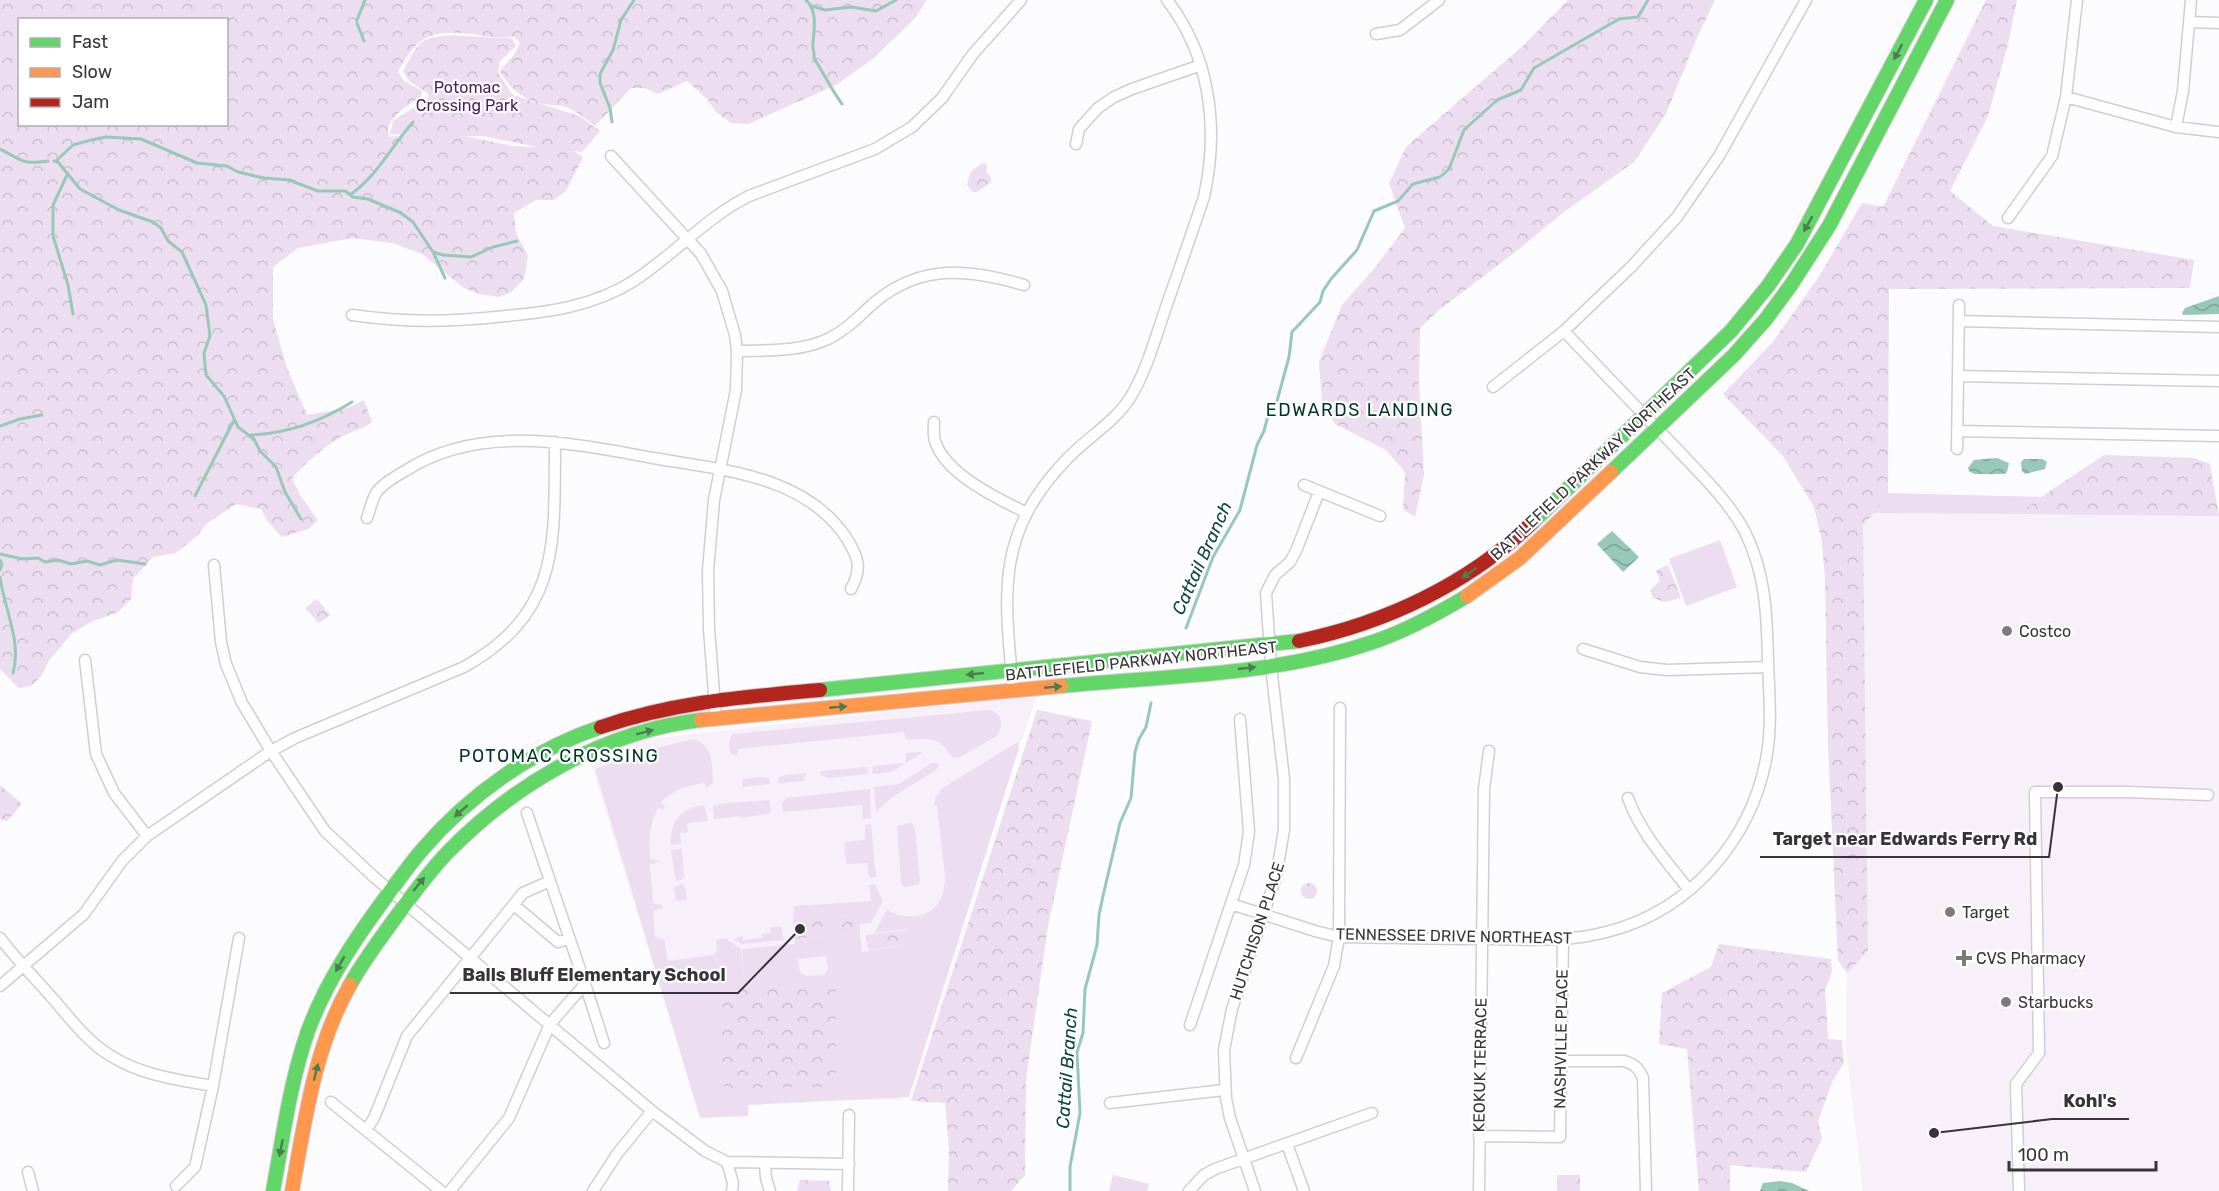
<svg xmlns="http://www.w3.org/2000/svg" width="2219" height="1191" font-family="Rubik,sans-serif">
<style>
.built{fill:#f7f0fa}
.green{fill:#ecddf1;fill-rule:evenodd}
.forest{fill:url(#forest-crowns);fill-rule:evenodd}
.water{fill:url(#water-waves)}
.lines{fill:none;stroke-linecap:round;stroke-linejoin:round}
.stream{stroke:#98c9b8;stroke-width:3}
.street-casing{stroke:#d1ced2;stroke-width:13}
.fast-casing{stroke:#d1ced2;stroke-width:16}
.slow-casing{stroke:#d1ced2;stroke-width:16}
.jam-casing{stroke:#d1ced2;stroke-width:16}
.street{stroke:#fffeff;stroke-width:10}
.fast{stroke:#63d668;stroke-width:14}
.slow{stroke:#ff974d;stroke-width:14}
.jam{stroke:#b3261e;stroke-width:14}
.oneway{fill:#4c7d4f}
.poi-dot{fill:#7d7a7f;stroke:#fff;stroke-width:2}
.labels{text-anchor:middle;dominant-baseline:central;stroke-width:4.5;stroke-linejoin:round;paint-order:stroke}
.park-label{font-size:16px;fill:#4e215d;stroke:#fff}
.street-label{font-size:16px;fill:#39343b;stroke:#fff}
.poi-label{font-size:16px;fill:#39343b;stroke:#fff;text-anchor:start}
.neighbourhood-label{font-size:18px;letter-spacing:1.5px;fill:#003627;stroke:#fff}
.water-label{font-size:18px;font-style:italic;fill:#0a4837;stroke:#fff}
.leader{fill:none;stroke:#39343b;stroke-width:2}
.callout-dot{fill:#39343b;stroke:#fff;stroke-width:2}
.callout-label{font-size:18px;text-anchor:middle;font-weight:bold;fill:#39343b;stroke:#fff;stroke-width:4.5;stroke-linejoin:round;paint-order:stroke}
</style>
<defs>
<pattern id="forest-crowns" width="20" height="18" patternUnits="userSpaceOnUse" patternTransform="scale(1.5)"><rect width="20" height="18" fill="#ecddf1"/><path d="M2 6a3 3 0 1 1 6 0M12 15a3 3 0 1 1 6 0" fill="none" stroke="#cbbed0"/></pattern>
<pattern id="water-waves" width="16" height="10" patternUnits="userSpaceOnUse" patternTransform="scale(1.5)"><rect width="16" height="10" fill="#98c9b8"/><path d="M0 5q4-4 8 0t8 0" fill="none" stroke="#7da497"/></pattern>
</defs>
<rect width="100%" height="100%" fill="#fcfbfd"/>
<path class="built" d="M1874 513 2219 516V1191H1863L1846 1049 1847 973 1868 951 1863 525Z
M1037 695 899 1100H695L589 757 641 740Z"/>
<path class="green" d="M1888 493 2041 497 2018 514 1874 513Z
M1720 540 1737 587 1686 606 1669 559Z
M990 710C1002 713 1004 726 997 736L958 758 952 757C937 735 930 739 906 740L904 732 738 749 737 755 731 754C728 749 729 739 733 734Z
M693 739C715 746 711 763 713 783L706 788 705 783C688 785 673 790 661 802L665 807 664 810 658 808C649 825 649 840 650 859L658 860 656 863 650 864 653 903 662 905V908L653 911 655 937 664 939 668 961 714 955 717 951 716 940 725 938 741 949 744 976 742 949 795 944V939L860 933 862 952 907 945 906 929 875 933V931L887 910C918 926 946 912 945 876L937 806 934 805 936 796 944 787 1018 742 1019 748 909 1097 748 1105V1116L700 1118 595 769 636 753ZM826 956 828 969 824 975 807 976 800 973 798 959Z
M923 752 892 772 872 774 873 766 906 763V753Z
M932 763H937L939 766 936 770 891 798 876 812 874 787 899 784Z
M867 767 869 774 828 778 821 775 820 771Z
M807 773 803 781 779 783 778 778 785 775Z
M763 777 770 779V784L742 787 743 779Z
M870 789 871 818 863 819 862 805 783 812 782 803 786 798Z
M770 800 771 813 741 818V816L714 819 713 806 717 804Z
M704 805 708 821 687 823 688 832 680 833 681 844 671 845C669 822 682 807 704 805Z
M912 823 915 828 920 882 917 885 904 887 901 884 897 826Z
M871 824 876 877 869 878 867 863 846 864 844 842 865 840V825Z
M682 848 684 878 676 882 671 850Z
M681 884 685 886 687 900 676 901 674 887Z
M875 884 883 901 871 923 859 924 858 914 793 920 794 906 871 901 869 885Z
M781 926 784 940 742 944 733 939 743 936V940L762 938V934L771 933 770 928Z
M1113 1175 1149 1184 1147 1191H1109Z"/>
<path class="forest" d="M0 0H927L915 18 874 58 836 85 748 124 731 123 716 112 707 99 687 81 658 94 644 88H631L595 126C585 118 576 110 563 106 557 105 550 105 544 104 523 100 510 89 500 71L514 55 520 43 515 37C506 36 499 38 491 37 485 37 479 34 473 34 432 30 418 34 398 72L404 81 422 91 421 97C408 106 384 117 389 137L405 135 390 134 393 121 427 99 429 94 410 82 403 71C409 61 414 47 425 40 441 31 490 39 511 38L516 46 500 61 498 73 513 95 579 116 600 131 582 152 573 151 583 157 566 191 554 200H536L514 213 516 233 528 256 524 279 511 292 499 297 479 294 464 288 422 254 392 243 352 238 298 248 273 267V319L287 368 307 415 348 408 364 400 372 422C364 429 357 429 347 434 326 444 308 461 292 478L300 495 318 520 308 529 282 537 267 521 261 509 236 504 206 524 197 536 176 553 153 557 133 579 131 599 118 612 91 622 71 634 48 662 42 675 31 686 19 688 0 669ZM20 20H226V124H20ZM465 136H483L537 147 512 146Z
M1568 0H1715L1696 40 1666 114 1634 162 1564 212 1514 253 1438 311 1420 328 1419 382 1424 475 1415 517 1403 509 1405 472 1386 450 1335 424 1322 401 1319 362 1342 305 1373 270 1405 228 1389 183 1406 147 1524 45Z
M1986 0H2017L2008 44 1988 116 1950 191 1993 226 2194 260 2190 288 1889 289 1888 493 1874 513 1863 525 1868 951 1847 973 1838 960 1828 744 1825 579 1822 542 1814 507 1783 456 1723 394 1772 343 1820 275 1862 203 1883 207Z
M982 163 987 165 986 171 991 178V182L977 192H973L967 185 970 173Z
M2104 455 2194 458 2210 464 2219 516 2018 514 2041 497Z
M1668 565 1681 598 1665 602 1653 598 1650 590 1660 581 1656 570Z
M317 599 330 615 319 623 305 608Z
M1037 710 1092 721 1048 926 1026 1079 1025 1175 1011 1191H948L949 1148 945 1103 911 1101Z
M0 785 22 804 7 821 0 819Z
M1301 891a8 8 0 1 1 16 0a8 8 0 1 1-16 0Z
M859 914 860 933 795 939 793 920Z
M906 930 907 945 868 950 866 935Z
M1719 944 1831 959 1832 972 1825 990 1828 1039 1842 1040 1844 1063 1833 1080 1818 1121 1822 1139 1806 1172 1730 1165V1191H1699L1687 1049 1659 1044 1662 993 1711 967Z
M834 983 836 986V1087L724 1088 722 1080 723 987 725 985Z
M1557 1175H1580V1191H1557Z
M800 1180 829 1181 831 1191H797Z"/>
<path class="water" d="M2219 296V314L2183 315 2182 313 2185 308Z
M1997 458 2009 463 2007 472 2004 474H1974L1969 471 1968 468 1974 460Z
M2024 459H2042L2047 462 2045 469 2025 474 2022 471 2021 462Z
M1612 531 1639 557 1623 572 1597 544Z
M1780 1181 1792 1183 1809 1191H1760L1763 1183Z"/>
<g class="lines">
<path class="stream" d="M806 0C818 12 814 28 813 43 812 49 815 52 814 58 824 74 831 89 842 104
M812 6 825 10 851 7 876 11 896 0
M357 20 365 0
M357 23 364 41
M612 122 610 108 600 83V74L613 50 621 20 634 0
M0 149C22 160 21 165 48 161
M54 161 58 162 80 189 119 210 153 222 161 228 168 241 182 252 206 305 210 336 204 353 206 375 224 396 238 427 254 439 260 451 276 467 285 492 301 519
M56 161 73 145 91 140 106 137 141 139 197 163 227 166 238 172 264 178 289 180 318 191H345L353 197 368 199 401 213 413 222 433 252 445 278
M67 175 53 205V236L68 285 73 314
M350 195C377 176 391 147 413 122
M433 252 443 255 471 257 493 247 517 241
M0 426 20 419 42 415
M249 435C287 434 320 422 352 402
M195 496 234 420
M0 554 22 559 38 558 45 562 58 560 71 564 87 561 100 565 117 560 145 564
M0 560 2 564 0 570
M0 577C4 608 22 642 13 673
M1186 628 1213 557 1240 510 1257 445 1264 431 1268 416 1277 401 1289 357 1292 332 1320 302 1323 291 1331 279 1357 250 1374 211 1398 201 1413 184 1440 177 1449 169 1464 130 1497 100 1521 90 1534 68 1619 19 1638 17 1648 0
M1070 1191V1167L1080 1113 1077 1052 1083 1033 1085 989 1097 945 1099 915 1103 896 1120 823 1131 798 1135 752 1139 739 1146 727 1151 703"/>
<g class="street-casing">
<path id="street" d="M2189 22 2219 23
M1376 34 1400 30 1439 0
M2066 97 2176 127 2219 132
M2176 127 2183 91 2191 0
M1076 144 1079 129 1098 108 1114 97 1132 89 1201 65
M611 156 701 254 722 291 735 335 737 351 736 390 714 500 708 571 709 629 716 719
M2008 218 2052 156 2066 97 2077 0
M352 315C408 323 450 322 506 316 550 312 593 306 632 282 673 256 705 218 749 196L875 149 912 127 942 98 973 54 1021 0
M1959 321 2219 327
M737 351C768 350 800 352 828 339 847 330 860 315 875 302 922 263 970 269 1024 285
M1958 376 2219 381
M1493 387 1564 331 1631 267 1677 217 1719 156 1806 0
M934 422C934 429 933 435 935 441 945 474 998 499 1027 513
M1957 431 2219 436
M1957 449 1959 305
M1304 485 1380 516
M367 518C370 510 372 500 376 493 382 484 396 476 405 471 479 423 571 443 653 458 721 470 806 475 847 539 859 558 862 569 851 589
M214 565 221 642 226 664 242 703 271 751 325 831 374 877 652 1111 705 1151 727 1162 849 1164
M1583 649 1640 667 1667 670 1768 667
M85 660 96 754 114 793 147 836
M1013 690C1005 596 994 536 1065 461 1086 438 1113 424 1130 398 1146 372 1154 342 1164 313 1177 275 1191 236 1204 197 1219 129 1211 57 1167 0
M1628 798C1641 834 1666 860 1689 890
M1231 904 1315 931 1339 937C1391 938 1442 939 1493 939 1532 940 1572 942 1610 931 1693 909 1753 837 1767 754 1772 724 1769 692 1768 662 1767 616 1766 574 1745 532 1728 500 1701 475 1677 449 1639 410 1601 370 1564 331
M514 905 558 942 570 939
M0 938C19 963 41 984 61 1008 75 1025 91 1044 111 1056 141 1075 178 1080 213 1086
M585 984 604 1043
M0 986 84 914 122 861 147 836 271 751 295 738 464 667C562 612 554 542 555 442
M1190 1025 1244 865 1249 832 1240 719
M1296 1058 1334 966 1339 937 1340 708
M1561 1061H1624C1634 1064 1639 1068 1643 1078L1646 1191
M331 1102 441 1191
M1110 1103 1224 1090
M366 1130 374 1118 407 1036 523 893 550 881 527 813
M1479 1136 1560 1137 1563 940
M1287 1144 1304 1191
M727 1162 733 1183 732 1191
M765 1163 766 1178 770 1191
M28 1172 33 1191
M176 1186 195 1167 213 1086 239 938
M450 1191 509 1118 550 1024 585 984 550 881
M593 1191 617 1154 652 1111
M848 1191 849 1115
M1189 1191 1204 1175 1215 1169 1372 1113
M1255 1191 1230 1118 1226 1098 1224 1050 1232 1009 1276 877 1284 830V779L1271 666 1266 593 1275 575 1290 562 1296 551 1319 492
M1479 1191 1484 789 1489 751
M2019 1191 2016 1084 2039 1053 2035 792H2127L2208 795"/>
</g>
<g class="fast-casing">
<path id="fast" d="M1611 472 1734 355 1766 319 1791 285 1829 226 1947 0
M1532 523 1731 331 1768 286 1797 244 1926 0
M1061 686C1164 676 1273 676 1373 642 1406 631 1437 614 1467 596
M820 690 1299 641
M350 985C362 963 378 942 393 921 410 898 427 874 447 853 514 784 605 731 701 720
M273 1191C283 1137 290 1082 308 1031 326 982 355 939 386 897 398 881 409 865 422 850 469 795 532 750 601 727"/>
</g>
<g class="slow-casing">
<path id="slow" d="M1467 596 1520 558 1611 472
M701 720 1061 686
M292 1191C305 1121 314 1048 350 985"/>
</g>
<g class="jam-casing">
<path id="jam" d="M1299 641C1386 623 1468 584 1532 523
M601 727C674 702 743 697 820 690"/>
</g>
<use href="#street" class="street"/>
<use href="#fast" class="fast"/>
<use href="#slow" class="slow"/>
<use href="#jam" class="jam"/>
</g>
<defs><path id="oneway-solid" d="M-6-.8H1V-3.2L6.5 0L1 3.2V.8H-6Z" transform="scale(1.5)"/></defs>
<g class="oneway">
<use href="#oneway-solid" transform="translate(1898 52) rotate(118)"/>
<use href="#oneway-solid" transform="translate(1808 224) rotate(119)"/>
<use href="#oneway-solid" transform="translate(1469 573) rotate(145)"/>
<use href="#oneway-solid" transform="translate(1247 668) rotate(-6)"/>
<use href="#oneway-solid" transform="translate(975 674) rotate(174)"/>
<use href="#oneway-solid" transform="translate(1053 687) rotate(-5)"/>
<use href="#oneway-solid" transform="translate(838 707) rotate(-5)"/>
<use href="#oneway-solid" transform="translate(645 732) rotate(-15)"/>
<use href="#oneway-solid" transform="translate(461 811) rotate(139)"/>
<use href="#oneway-solid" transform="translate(419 884) rotate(-51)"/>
<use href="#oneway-solid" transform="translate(340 964) rotate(120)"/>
<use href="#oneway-solid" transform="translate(316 1072) rotate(-76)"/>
<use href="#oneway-solid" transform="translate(281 1148) rotate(101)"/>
</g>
<g class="poi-dot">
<circle cx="2007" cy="631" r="6"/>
<circle cx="1950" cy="912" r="6"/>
<path d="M1961 949h6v6h6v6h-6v6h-6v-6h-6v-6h6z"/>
<circle cx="2006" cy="1002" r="6"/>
</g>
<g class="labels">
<g class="park-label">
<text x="467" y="87">Potomac<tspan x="467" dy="18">Crossing Park</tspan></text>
</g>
<g class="street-label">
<text transform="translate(1593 464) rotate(-43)">BATTLEFIELD PARKWAY NORTHEAST</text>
<text transform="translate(1141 661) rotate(-6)">BATTLEFIELD PARKWAY NORTHEAST</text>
<text transform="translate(1257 931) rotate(-72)">HUTCHISON PLACE</text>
<text transform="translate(1454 936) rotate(1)">TENNESSEE DRIVE NORTHEAST</text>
<text transform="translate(1561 1039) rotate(-89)">NASHVILLE PLACE</text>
<text transform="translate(1480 1065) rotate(-89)">KEOKUK TERRACE</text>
</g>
<g class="poi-label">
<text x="2019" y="631">Costco</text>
<text x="1962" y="912">Target</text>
<text x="1976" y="958">CVS Pharmacy</text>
<text x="2018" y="1002">Starbucks</text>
</g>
<g class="neighbourhood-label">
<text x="1360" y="410">EDWARDS LANDING</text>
<text x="559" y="756">POTOMAC CROSSING</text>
</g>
<g class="water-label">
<text transform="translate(1202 558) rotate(-66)">Cattail Branch</text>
<text transform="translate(1067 1068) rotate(-86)">Cattail Branch</text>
</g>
</g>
<path class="leader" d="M2058 787L2049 857H1760M800 929L738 993H450M1934 1133L2052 1119H2129"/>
<g class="callout-dot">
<circle cx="2058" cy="787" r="6"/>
<circle cx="800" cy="929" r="6"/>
<circle cx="1934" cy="1133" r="6"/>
</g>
<g class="callout-label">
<text x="1905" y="845">Target near Edwards Ferry Rd</text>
<text x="594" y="981">Balls Bluff Elementary School</text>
<text x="2090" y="1107">Kohl's</text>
</g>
<rect x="18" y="18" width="210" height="108" fill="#ffffff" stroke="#b0aeb1" stroke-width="1.5"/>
<rect x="30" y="38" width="30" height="9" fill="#63d668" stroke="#b0aeb1" stroke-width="1.5"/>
<text x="72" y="48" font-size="18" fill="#39343b">Fast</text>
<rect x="30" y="68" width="30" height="9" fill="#ff974d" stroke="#b0aeb1" stroke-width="1.5"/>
<text x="72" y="78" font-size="18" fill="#39343b">Slow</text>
<rect x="30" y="98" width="30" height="9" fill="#b3261e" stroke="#b0aeb1" stroke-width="1.5"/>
<text x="72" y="108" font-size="18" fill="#39343b">Jam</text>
<path d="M2009 1161v9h147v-9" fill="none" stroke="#39343b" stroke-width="3"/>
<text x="2018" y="1161" font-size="18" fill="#39343b" stroke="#ffffff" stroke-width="4.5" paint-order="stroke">100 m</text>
</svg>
